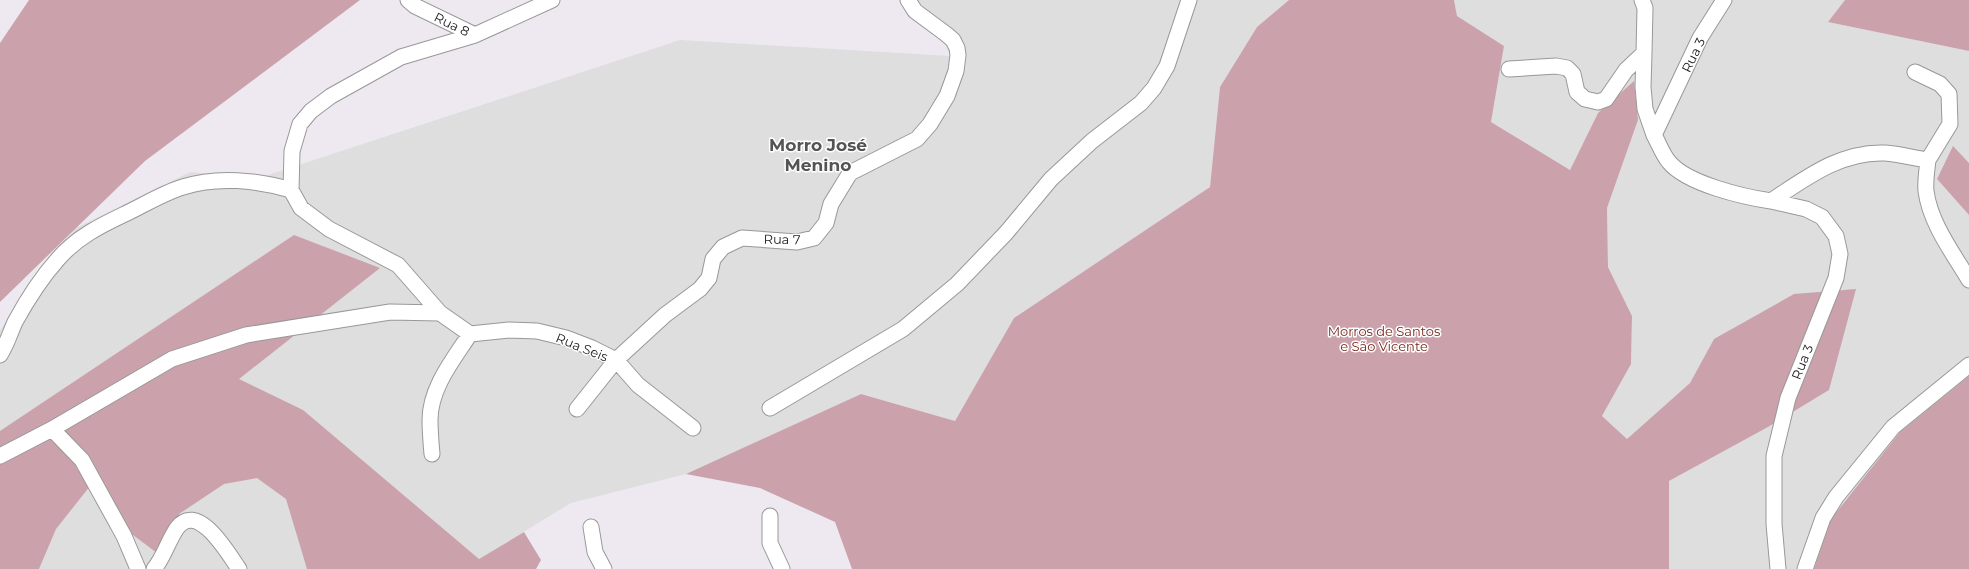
<svg xmlns="http://www.w3.org/2000/svg" width="1969" height="569" font-family="Montserrat,sans-serif">
<style>
.residential{fill:#dededf}
.forest{fill:#cba2ac}
.lines{fill:none;stroke-linecap:round;stroke-linejoin:round}
.minor-casing{stroke:#989898;stroke-width:17}
.minor{stroke:#fff;stroke-width:15}
.labels{text-anchor:middle;dominant-baseline:central;stroke-width:3;stroke-linejoin:round;paint-order:stroke}
.street-label{font-size:13px;fill:#212121;stroke:#fff}
.park-label{font-size:13px;fill:#762519;stroke:#fff}
.district-label{font-size:17px;font-weight:bold;fill:#545454;stroke:#fff}
</style>
<rect width="100%" height="100%" fill="#eee9f0"/>
<path class="residential" d="M899 0H1289L1257 27 1220 87 1210 187 1014 318 955 421 861 394 686 474 571 503 479 559 447 569H0V330L74 229 190 172 259 178 680 40 950 56 945 43 908 17Z
M1454 0H1845L1828 22 1969 51V163L1953 147 1937 179 1969 215V376L1900 432 1831 519 1814 569H1669V481L1768 427 1829 390 1714 339 1690 383 1627 439 1602 416 1631 364 1632 316 1608 267 1607 208 1638 120 1598 113 1570 170 1491 122 1504 46 1457 16Z"/>
<path class="forest" d="M29 0H360L145 161 0 302V43Z
M1289 0H1454L1457 16 1504 46 1491 122 1570 170 1598 113 1634 81 1638 120 1607 208 1608 267 1632 316 1631 364 1602 416 1627 439 1690 383 1714 339 1794 294 1856 289 1829 390 1768 427 1669 481V569H852L835 522 760 488 686 474 861 394 955 421 1014 318 1210 187 1220 87 1257 27Z
M1845 0H1969V51L1828 22Z
M1953 146 1969 163V215L1937 179Z
M294 235 380 268 239 379 303 410 479 559 524 532 541 560 536 569H307L286 499 257 478 224 484 179 514 161 556 129 532 98 476 56 529 39 569H0V431Z
M1969 376V569H1814L1831 519 1900 432Z"/>
<g class="lines">
<g class="minor-casing">
<path id="minor" d="M408 0 415 6 475 35
M1724 0 1700 38 1654 135C1659 144 1663 155 1669 162 1687 184 1744 197 1771 201 1806 178 1841 151 1885 153 1899 154 1914 158 1928 160L1950 124 1949 94 1940 84 1915 72
M1644 53 1643 87 1645 109 1654 135
M1509 69 1556 66 1567 68 1573 74 1577 92 1585 99 1598 102 1606 99 1626 70 1644 53 1645 8 1642 0
M1928 160C1927 170 1925 181 1926 191 1930 223 1953 253 1969 280
M291 190 301 208 329 229 398 265 440 313 470 334 509 330 537 331 566 338 592 348 616 360 638 385 693 428
M1771 201 1806 209 1822 217 1836 236 1840 254 1836 278 1788 398 1774 456V524L1778 569
M0 355C7 344 10 333 15 322 27 300 41 278 58 259 77 237 100 226 125 214 144 205 163 193 183 187 217 176 257 180 291 190L292 151 300 124 311 111 331 96 401 57 475 35 552 0
M770 408 903 329 957 284 1006 233 1051 179 1092 141 1141 103 1154 88 1167 66 1189 0
M577 409 616 360 665 315 700 289 709 278 713 259 723 247 742 238 797 242 814 238 826 223 831 204 850 173 917 139 930 124 947 96 956 71 958 55 957 48 953 40 946 34 915 11 908 0
M52 429 82 460 124 536 138 569
M432 454C431 443 430 431 430 420 430 388 453 360 470 334
M0 456 52 429 172 359 246 335 390 312 440 313
M770 516V543L782 569
M591 527 595 552 604 569
M154 569C164 557 168 541 177 528 198 500 229 555 239 569
M1805 569 1823 518 1836 497 1893 427 1969 365"/>
</g>
<use href="#minor" class="minor"/>
</g>
<g class="labels">
<g class="street-label">
<text transform="translate(452 24) rotate(26)">Rua 8</text>
<text transform="translate(1693 55) rotate(-64)">Rua 3</text>
<text transform="translate(782 239) rotate(1)">Rua 7</text>
<text transform="translate(582 347) rotate(22)">Rua Seis</text>
<text transform="translate(1802 362) rotate(-68)">Rua 3</text>
</g>
<g class="park-label">
<text x="1384" y="331">Morros de Santos<tspan x="1384" dy="15">e São Vicente</tspan></text>
</g>
<g class="district-label">
<text x="818" y="145">Morro José<tspan x="818" dy="20">Menino</tspan></text>
</g>
</g>
</svg>
